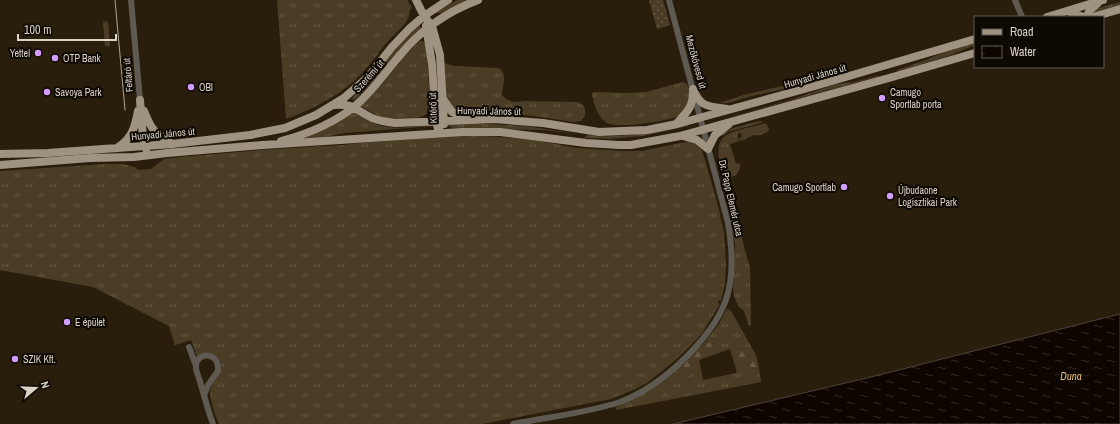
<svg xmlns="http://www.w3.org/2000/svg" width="1120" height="424" font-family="'Archivo Narrow',sans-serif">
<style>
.grass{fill:url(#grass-tufts)}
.forest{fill:url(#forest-firs)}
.park{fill:url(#park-dots)}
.water{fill:url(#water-ripples);stroke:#4c433c}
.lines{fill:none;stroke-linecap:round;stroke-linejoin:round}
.minor{stroke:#5f5a51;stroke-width:6}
.major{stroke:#9e9381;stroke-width:8}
.tram{stroke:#aca497;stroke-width:1}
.poi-dot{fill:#d19dfe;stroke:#0e0903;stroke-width:1.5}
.labels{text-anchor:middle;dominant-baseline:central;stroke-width:4;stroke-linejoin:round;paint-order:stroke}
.poi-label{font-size:10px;fill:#dbd4c9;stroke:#0e0903;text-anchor:start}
.street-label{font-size:10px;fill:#dbd4c9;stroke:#0e0903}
.water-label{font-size:11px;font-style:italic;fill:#e6bd79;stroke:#0e0903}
</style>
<defs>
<pattern id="grass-tufts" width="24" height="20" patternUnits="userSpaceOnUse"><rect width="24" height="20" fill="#4b3d25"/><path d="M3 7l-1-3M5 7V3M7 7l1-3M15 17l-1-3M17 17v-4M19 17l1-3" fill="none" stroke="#645843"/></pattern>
<pattern id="forest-firs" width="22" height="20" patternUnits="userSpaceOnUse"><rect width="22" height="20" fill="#4b3d25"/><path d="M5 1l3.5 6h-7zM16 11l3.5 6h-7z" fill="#645843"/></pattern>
<pattern id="park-dots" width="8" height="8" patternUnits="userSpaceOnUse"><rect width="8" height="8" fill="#4b3d25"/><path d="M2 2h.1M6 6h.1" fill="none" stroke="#645843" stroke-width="1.8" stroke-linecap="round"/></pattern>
<pattern id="water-ripples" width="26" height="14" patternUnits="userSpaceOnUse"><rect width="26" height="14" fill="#0f0500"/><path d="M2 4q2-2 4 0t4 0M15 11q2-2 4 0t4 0" fill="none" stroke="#312924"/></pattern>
</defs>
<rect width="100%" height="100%" fill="#291e0c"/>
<path class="grass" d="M277 0H407L412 8 410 9C409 24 400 28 390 39 381 49 373 61 363 72 343 94 314 109 286 119Z
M457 0H467L443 13H435Z
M1120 2V5L1091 14 1092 10Z
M103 21 108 22 110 46H105Z
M418 25 421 27V30L400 49 380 75 355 100 351 99 370 80 405 38Z
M420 41H423C429 48 427 62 428 71 428 81 432 103 428 111 422 122 393 120 384 117 375 115 368 111 361 106L384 82 405 55Z
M975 43V45L948 56 899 71 897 70 926 60 944 52Z
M444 63 454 66 498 68C509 74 502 85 502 95 508 102 514 103 524 101L578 102C584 104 586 109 585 116L581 121 574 122 526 115 458 111C441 103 445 80 444 63Z
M876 76H880L715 121 790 100 836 84 854 82Z
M818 78 816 82C795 87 773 91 752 96 742 98 729 105 719 103L747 94Z
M683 82 687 84C692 94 689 107 680 115 673 121 615 129 607 123 597 116 594 105 592 94L594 92 628 93 646 92Z
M353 112C361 115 367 121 376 124 394 131 415 126 433 125V126L345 133 324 137 305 138 330 127Z
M759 121 764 122 728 132 723 136 720 135 733 128Z
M472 123 525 126 578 134 543 130 453 128 446 124Z
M766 123 769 129C767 135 756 136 752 135V136L746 138 747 139 740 141 739 138 742 137 741 133 737 134 739 141 730 144 736 164 740 163C741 174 733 180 723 176 709 129 729 134 766 123Z
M688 125V126L643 136 609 139 584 138 587 135C622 138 654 133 688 125Z
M456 136H485L514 138 540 141 577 148 622 151H642L690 141V142L696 144 702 150 716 198 724 233 726 262 725 283 721 301 718 300V303L720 304 701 335 678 358 647 383 633 390 611 399 482 424H219C215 415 210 400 210 392 210 381 226 375 220 361 218 357 215 355 211 353 206 352 201 353 197 357L191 340 175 345 169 326 93 287 0 270V171L105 164H122L135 167 138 170 151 169 164 159 181 157 261 150 343 145 359 143Z
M729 191 750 268 751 324 749 326 744 311 738 306 734 296 733 287 735 244 726 202V194Z
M728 309 731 311 752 348 730 349 716 354 712 342 704 343 719 324 726 310Z
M697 368 701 369 703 380 759 368 761 382 616 410V407C638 398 656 388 674 372L678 375Z"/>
<path class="forest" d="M712 342 716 354 699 360 701 369 697 368 686 379 674 372 704 343Z
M752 348 756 355 759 368 737 373 730 349Z"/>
<path class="park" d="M649 0H663L670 25 657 29Z"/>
<path class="water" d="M1120 314V424H673L875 376Z"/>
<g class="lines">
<path class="minor" d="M131 0 140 100
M1015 0 1022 17
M189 347 196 366
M204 396 208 385 218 371C220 350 195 352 196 367 196 373 200 379 201 385 205 398 208 411 213 424
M513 424C548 417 587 413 620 402 644 393 663 379 681 362 727 318 739 287 728 223L669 0"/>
<path class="major" d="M416 0 424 16 432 26 440 55 444 124
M1068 11 1083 17
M1047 17 1103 0
M1086 17 1090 10 1098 3
M1093 17 1120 9
M426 26 432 64 436 121 438 129 441 132
M693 89C701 108 708 106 727 109
M443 99 452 112 466 118
M140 100 143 138 146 149
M333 105C355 103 355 110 372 118 380 121 387 122 395 123L494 119 543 123 599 132 647 130 677 124 815 86 975 39
M144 111C152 131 154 132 172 144
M677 123C687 112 693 107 693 92
M683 136 697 140 708 149 715 135 729 124
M281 141C308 134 334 123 355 106 373 91 386 71 401 54 421 30 449 11 478 0
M117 148C132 139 135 127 138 111
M0 154 48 153 172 144 250 135 285 128 316 115 344 98 368 77 392 47 410 28 424 16 448 0
M0 165 90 158 134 157 167 153 263 145 462 132H500L586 143 619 145H631L680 136 889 78 975 53"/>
<path class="tram" d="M115 0 125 110"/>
</g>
<g class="poi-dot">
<circle cx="38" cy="53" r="4"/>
<circle cx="55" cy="58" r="4"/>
<circle cx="191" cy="87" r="4"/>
<circle cx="47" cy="92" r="4"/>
<circle cx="882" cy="98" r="4"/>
<circle cx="844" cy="187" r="4"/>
<circle cx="890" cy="196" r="4"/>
<circle cx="67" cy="322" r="4"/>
<circle cx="15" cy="359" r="4"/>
</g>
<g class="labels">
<g class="poi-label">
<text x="30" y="53" text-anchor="end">Yettel</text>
<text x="63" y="58">OTP Bank</text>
<text x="199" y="87">OBI</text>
<text x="55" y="92">Savoya Park</text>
<text x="890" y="92">Camugo<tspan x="890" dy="12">Sportlab porta</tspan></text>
<text x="836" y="187" text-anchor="end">Camugo Sportlab</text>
<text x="898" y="190">Újbudaone<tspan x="898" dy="12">Logisztikai Park</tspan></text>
<text x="75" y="322">E épület</text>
<text x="23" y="359">SZIK Kft.</text>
</g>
<g class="street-label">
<text transform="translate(696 62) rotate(75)">Mezőkövesd út</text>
<text transform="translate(128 75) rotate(-95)">Feltáró út</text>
<text transform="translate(369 76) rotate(-48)">Szerémi út</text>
<text transform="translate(815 76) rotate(-16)">Hunyadi János út</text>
<text transform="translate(433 108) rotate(-92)">Kitérő út</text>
<text transform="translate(489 111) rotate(1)">Hunyadi János út</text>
<text transform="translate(163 134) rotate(-5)">Hunyadi János út</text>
<text transform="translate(731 198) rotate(77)">Dr. Papp Elemér utca</text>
</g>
<g class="water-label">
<text x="1071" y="376">Duna</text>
</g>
</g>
<rect x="974" y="16" width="130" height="52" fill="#0e0903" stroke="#605a52"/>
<rect x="982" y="29" width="20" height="6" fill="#9e9381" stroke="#605a52"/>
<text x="1010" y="36" font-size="12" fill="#dbd4c9">Road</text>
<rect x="982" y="46" width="20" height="12" fill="url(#water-ripples)" stroke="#605a52"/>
<text x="1010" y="56" font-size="12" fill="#dbd4c9">Water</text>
<g transform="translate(36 388) rotate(71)" stroke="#0e0903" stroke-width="3" paint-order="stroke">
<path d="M0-3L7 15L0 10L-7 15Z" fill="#dbd4c9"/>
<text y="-6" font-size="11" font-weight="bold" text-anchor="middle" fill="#dbd4c9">N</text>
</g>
<path d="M18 34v6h98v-6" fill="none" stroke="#dbd4c9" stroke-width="2"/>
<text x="24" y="34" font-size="12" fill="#dbd4c9" stroke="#0e0903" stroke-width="3" paint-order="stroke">100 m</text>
</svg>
